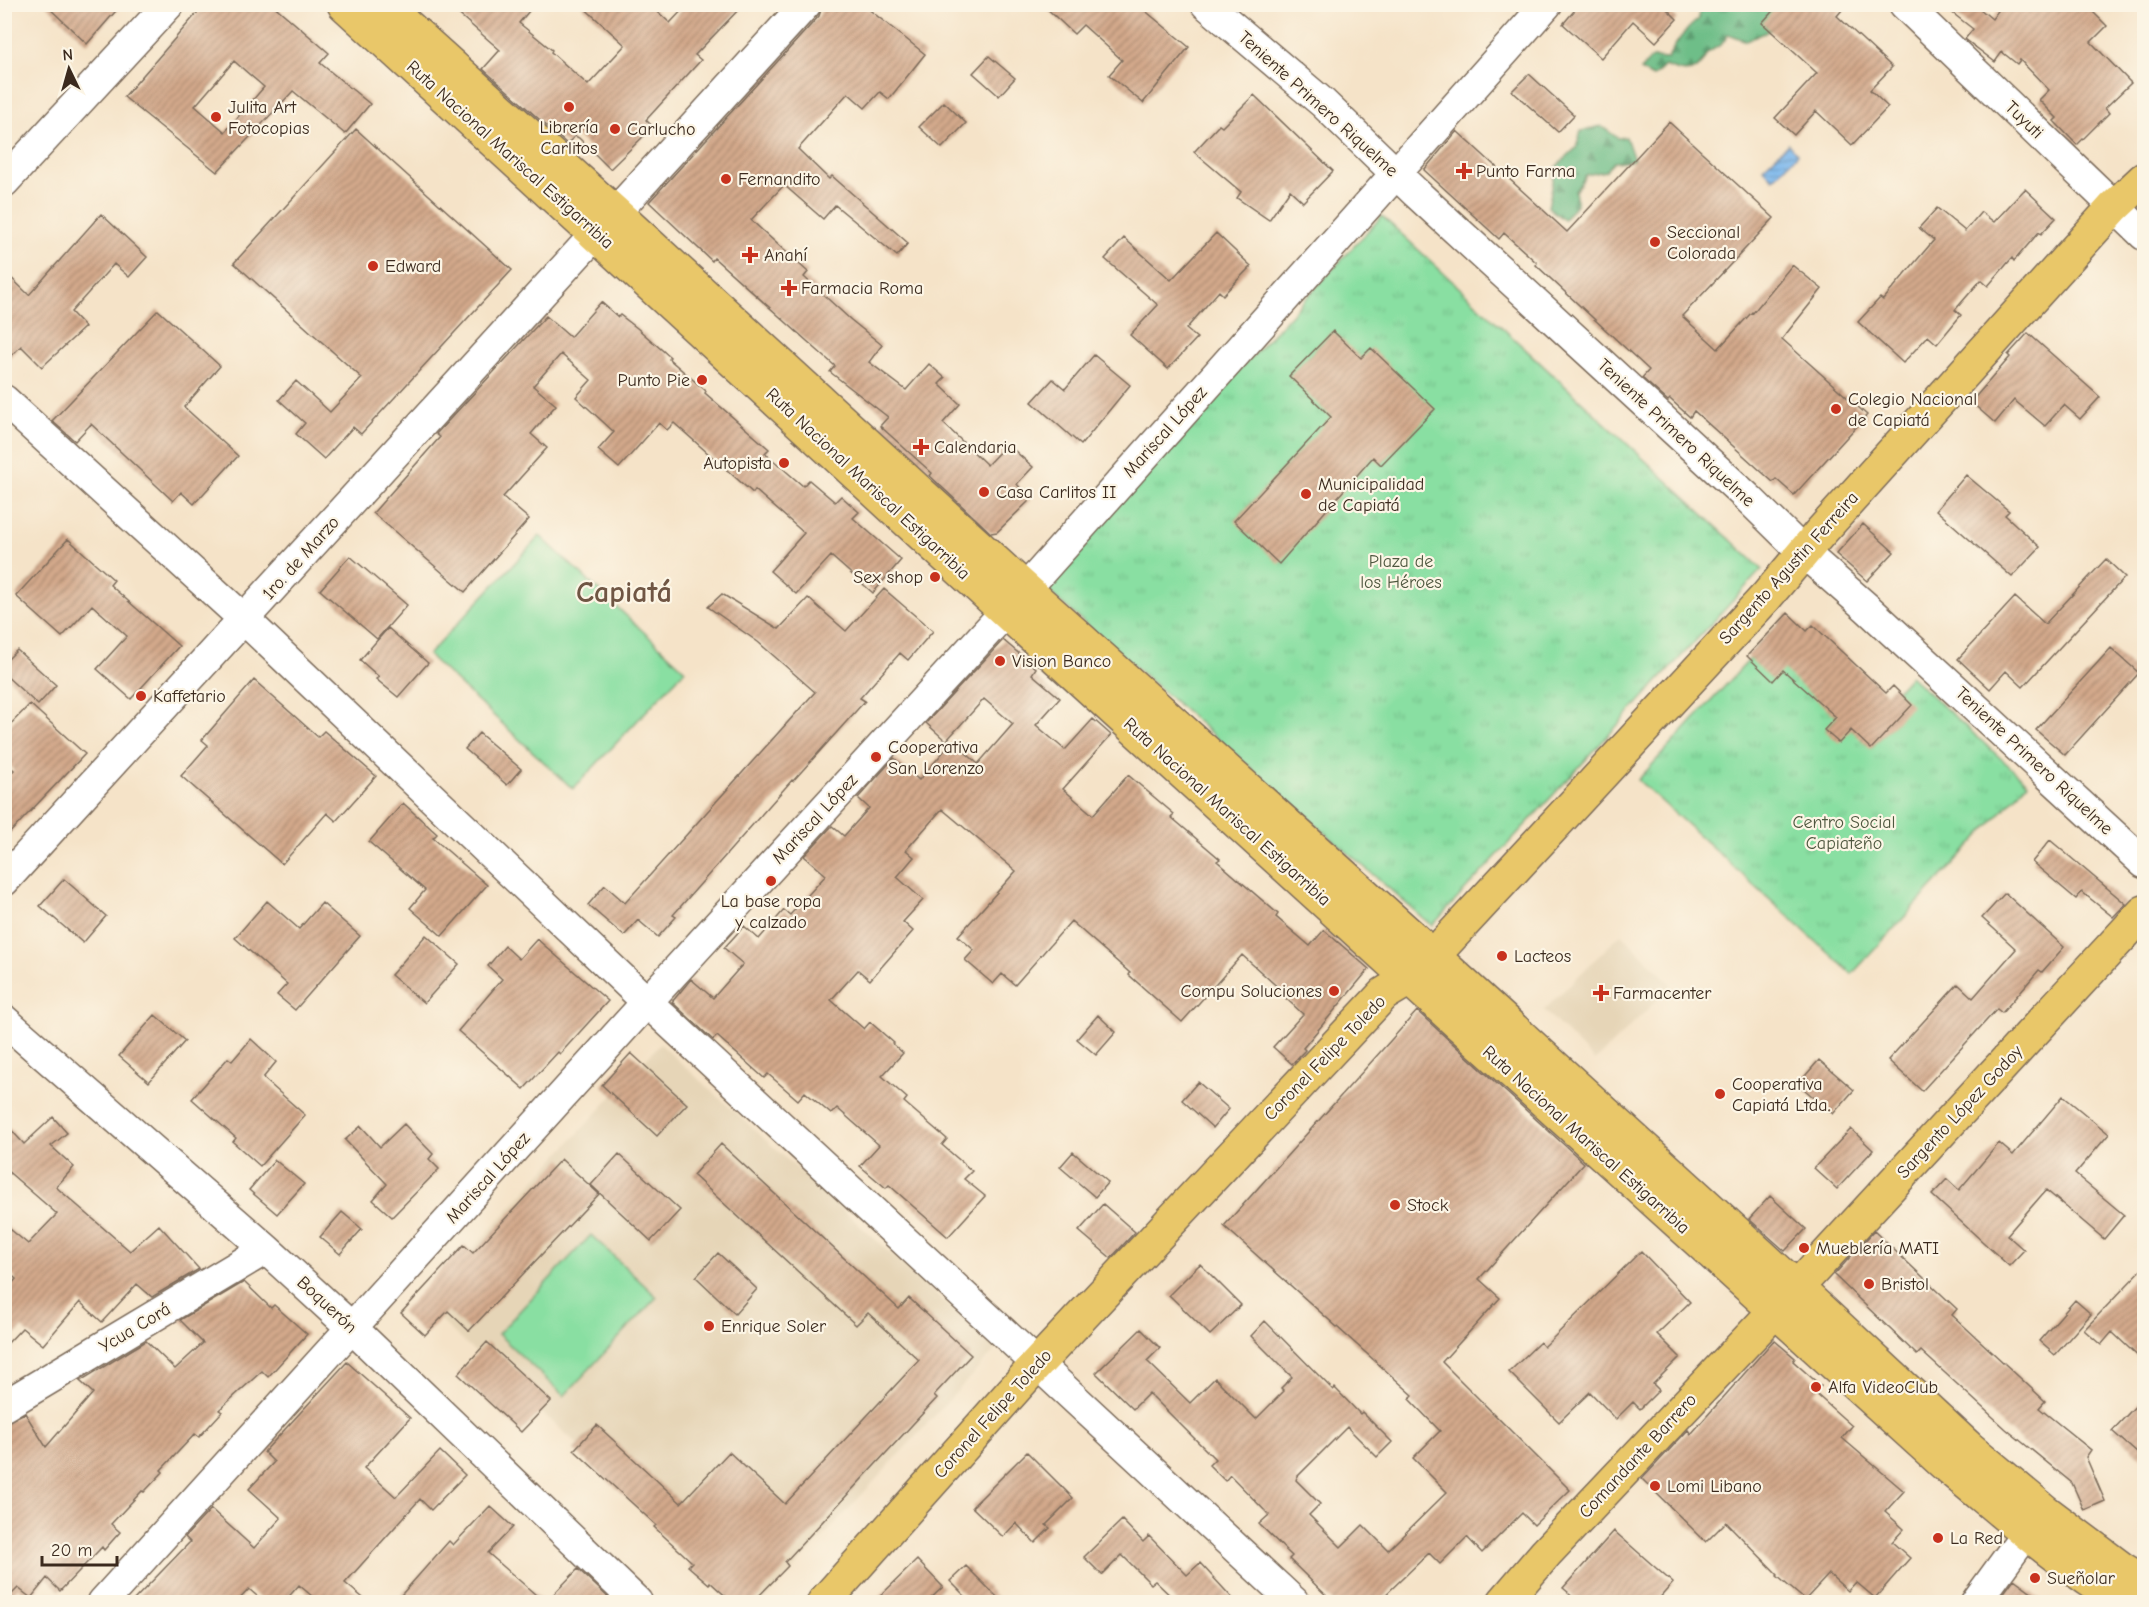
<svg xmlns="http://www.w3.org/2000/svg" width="2149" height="1607" font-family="'Comic Neue',sans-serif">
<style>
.built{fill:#e6d5b7}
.grass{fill:#89dfa2;stroke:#628460;stroke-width:1.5}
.forest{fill:url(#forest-firs);stroke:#547453;stroke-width:1.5}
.park{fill:url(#park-tufts);stroke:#628460;stroke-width:1.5}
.water{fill:url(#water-rules);stroke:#5b7186;stroke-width:1.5}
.building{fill:url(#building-hatch);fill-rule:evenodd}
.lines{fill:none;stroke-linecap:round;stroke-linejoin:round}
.minor-casing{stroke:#7c6b5a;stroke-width:33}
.major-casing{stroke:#7c6b5a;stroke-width:36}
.highway-casing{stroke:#7c6b5a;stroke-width:36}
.minor{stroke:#fff;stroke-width:30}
.major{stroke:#e9c769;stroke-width:33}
.highway{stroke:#e9c769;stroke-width:33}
.poi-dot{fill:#c8321e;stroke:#fcf5e5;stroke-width:2}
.labels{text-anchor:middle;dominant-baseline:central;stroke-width:4.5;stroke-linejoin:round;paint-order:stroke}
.street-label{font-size:18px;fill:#3b2a1e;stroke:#fcf5e5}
.poi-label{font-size:18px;fill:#3b2a1e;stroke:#fcf5e5;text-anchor:start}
.park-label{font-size:18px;fill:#4e573f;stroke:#fcf5e5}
.town-label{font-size:30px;font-weight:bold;fill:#705644;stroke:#fcf5e5}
</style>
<defs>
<pattern id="forest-firs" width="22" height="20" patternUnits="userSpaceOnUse" patternTransform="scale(1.5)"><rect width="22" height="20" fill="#6ebe88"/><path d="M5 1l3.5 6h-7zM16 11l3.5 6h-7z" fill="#5c9b6f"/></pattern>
<pattern id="park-tufts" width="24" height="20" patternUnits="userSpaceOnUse" patternTransform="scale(1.5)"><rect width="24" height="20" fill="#89dfa2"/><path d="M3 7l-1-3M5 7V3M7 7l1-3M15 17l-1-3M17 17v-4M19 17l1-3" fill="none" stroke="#77c08b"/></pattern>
<pattern id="water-rules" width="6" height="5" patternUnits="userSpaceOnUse" patternTransform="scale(1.5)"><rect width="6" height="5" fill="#7bb8ee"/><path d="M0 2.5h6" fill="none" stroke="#6696c0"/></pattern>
<pattern id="building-hatch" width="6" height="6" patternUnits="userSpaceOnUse" patternTransform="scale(1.5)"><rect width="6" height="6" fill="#d3a98b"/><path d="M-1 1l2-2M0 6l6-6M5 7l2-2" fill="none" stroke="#ac8a71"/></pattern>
</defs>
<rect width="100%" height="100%" fill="#fcf5e5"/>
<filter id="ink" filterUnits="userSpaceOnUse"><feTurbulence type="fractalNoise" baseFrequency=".0167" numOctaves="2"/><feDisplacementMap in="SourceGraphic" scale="12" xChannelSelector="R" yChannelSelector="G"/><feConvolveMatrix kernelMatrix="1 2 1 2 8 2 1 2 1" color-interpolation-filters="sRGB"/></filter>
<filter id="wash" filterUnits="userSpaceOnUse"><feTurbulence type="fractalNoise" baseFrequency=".008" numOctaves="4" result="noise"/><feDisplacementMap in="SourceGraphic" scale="24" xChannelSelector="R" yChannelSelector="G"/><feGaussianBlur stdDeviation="1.35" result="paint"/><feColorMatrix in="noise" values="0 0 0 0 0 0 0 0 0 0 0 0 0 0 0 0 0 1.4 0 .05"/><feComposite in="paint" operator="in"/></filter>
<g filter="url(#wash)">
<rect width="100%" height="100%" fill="#f5e3c8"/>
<path class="built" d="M1621 934 1672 985 1595 1061 1544 1010Z
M660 1044 996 1349 763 1602H752L422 1304Z"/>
<path class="grass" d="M540 536 685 670 573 789 428 655Z
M591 1235 657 1297 564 1396 498 1334Z"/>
<path class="forest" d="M1703 5H1779L1770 30 1746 41 1728 34C1722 47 1718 45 1708 53 1703 58 1707 55 1703 61 1693 77 1679 72 1665 66L1653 77 1640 70 1652 58 1667 59C1675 44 1684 30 1699 19V7Z
M1601 126 1618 138 1626 137 1634 160 1614 162 1605 171 1586 175 1575 191 1577 203 1564 220 1548 207 1556 167 1576 148 1581 131Z"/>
<path class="park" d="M1382 216 1762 569 1432 926 1041 585Z
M1762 646 1857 733 1910 676 2028 783 1852 974 1638 780Z"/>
<path class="water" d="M1788 144 1798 154 1773 179 1763 168Z"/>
<g id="blocks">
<path class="building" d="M45 4H122L87 44Z
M205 4H272L329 53 320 63 370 104 345 134 293 91 217 172 124 97ZM234 61 264 87 225 132 195 106Z
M447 4H535L519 23 552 50 551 52 588 85 625 45 580 4H649L670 23 688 4H744L695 55 701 60 646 120 653 127 610 169 579 138 575 136 567 144 483 69 500 50Z
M823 4H862L925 54 889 99 880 92 865 108 848 93 798 149 829 179 832 176 908 243 897 256 835 205 823 219 784 185 751 220 808 272 804 277 851 320 882 345 869 362 906 390 929 364 945 378 939 384 960 404 943 423 987 465 1007 444 1033 467 1017 484 1030 500 997 532 991 533 930 476 932 473 880 426 888 417 830 372 835 366 714 258 712 261 649 202 819 16Z
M1042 4H1137L1189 47 1143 103 1109 75 1122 60 1083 25 1074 34Z
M1580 4H1662L1677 19 1656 42 1633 21 1601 58 1563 24Z
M1779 4H1847L1837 16 1892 67 1870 90 1888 107 1852 145 1816 111 1794 135 1775 118 1817 73 1762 23Z
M1941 4H1974L1992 19 2003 4H2085L2107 26 2091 42 2131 83 2105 108 2109 113 2077 145 2054 121 2057 118 2039 100 2049 90 2020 60 2017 64 2002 52 1995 62 1965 39 1973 29Z
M989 56 1015 78 999 96 973 73Z
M1529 74 1574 115 1558 132 1512 91Z
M1254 95 1333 171 1303 202 1290 190 1269 220 1237 198 1241 192 1194 152 1219 125 1222 127Z
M944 102 966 123 942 148 919 127Z
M1669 122 1774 218 1682 316 1718 349 1752 312 1753 313 1792 265 1822 289 1782 339 1867 415 1794 495 1776 479 1773 482 1694 411 1690 417 1670 399 1668 401 1642 378 1649 370 1536 265 1537 263 1504 233 1499 239 1424 170 1457 131 1567 232Z
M356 129 512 270 361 434 353 427 324 459 296 434 305 423 279 400 296 381 330 412 362 378 234 263Z
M2025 189 2056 218 2041 234 2039 232 2014 261 2012 258 1988 286 1981 280 1955 310 1961 315 1937 344 1928 336 1903 363 1858 322 1880 298 1883 300 1934 240 1919 228 1937 208 1965 231 1981 212 1994 222Z
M101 214 147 257 129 277 114 264 71 312 85 327 42 367 21 346 4 363V271L29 295Z
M1216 233 1251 266 1223 295 1219 291 1186 329 1197 338 1168 369 1130 335 1158 305 1105 259 1124 238 1171 280Z
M601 302 618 317 620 315 637 328 670 357 669 359 706 391 705 393 769 449 765 453 803 486 809 480 835 502 841 496 859 512 853 518 901 560 873 593 831 556 796 594 770 571 804 533 755 490 753 493 674 423 667 430 659 423 619 468 598 450 614 432 576 397 591 380 561 354 533 386 556 405 531 434 547 448 503 497 529 519 465 592 373 513 440 437 436 434 546 316 570 337Z
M158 310 220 366 184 407 238 456 194 504 181 492 173 501 91 424 75 441 52 421Z
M1333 331 1361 358 1371 348 1435 409 1381 465 1373 457 1279 564 1234 521 1331 417 1289 376Z
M2028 333 2100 397 2080 419 2064 405 2045 426 2014 400 1995 423 1971 402 2010 357 2008 355Z
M1094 355 1130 385 1081 445 1032 402 1053 379 1065 389Z
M1966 475 2009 511 2005 515 2040 547 2012 577 1936 510Z
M1863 524 1894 552 1867 581 1836 554Z
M68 539 114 580 110 585 179 646 131 699 97 669 127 636 92 605 62 637 16 596Z
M350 556 407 605 377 639 320 590Z
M2106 559 2125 577 2023 687 2006 671 1990 689 1958 659 2015 597 2045 624Z
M884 589 933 631 908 660 900 653 860 698 865 701 793 781 792 780 673 915 676 917 658 937 638 920 624 936 588 905 605 885 625 903 815 692 758 642 708 607 722 594 779 629 808 598 846 631Z
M1788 613 1807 631 1813 625 1886 693 1893 686 1912 705 1871 749 1851 730 1839 743 1824 730 1836 717 1783 670 1773 681 1747 656Z
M388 628 428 663 398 697 376 679 379 677 360 660Z
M1003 640 1036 668 1032 674 1060 698 1036 725 1065 750 1093 719 1111 735 1063 789 1093 815 1128 775 1174 814 1171 817 1220 859 1217 861 1278 914 1276 917 1310 946 1324 930 1369 969 1303 1048 1305 1050 1292 1064 1273 1047 1303 1014 1280 993 1282 991 1242 955 1182 1022 1129 975 1130 973 1071 921 1015 985 1002 974 993 984 965 960 974 950 958 936 1016 871 942 809 906 850 914 857 897 877 923 900 903 922 913 931 870 980 858 970 831 1000 864 1029 870 1022 894 1043 893 1044 903 1053 882 1076 907 1098 904 1102 947 1139 942 1145 972 1171 964 1179 985 1196 948 1237 889 1185 886 1188 860 1166 879 1145 837 1108 831 1114 805 1092 798 1100 768 1074 764 1078 717 1036 713 1040 672 1002 691 979 713 998 743 964 724 948 744 926 759 939 784 910 790 915 826 875 804 856 832 826 844 836 869 808 858 798 894 758 919 780 953 741 978 764 1013 724 984 699 946 741 926 723Z
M2111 648 2139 673 2065 755 2036 730Z
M17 650 56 685 38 705 4 674V663Z
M254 680 318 737 324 731 376 776 336 821 327 813 282 864 181 776 208 745 202 740Z
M30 704 85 754 4 839V780L14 770 4 761V731Z
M479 733 521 769 507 785 465 749Z
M403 803 437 834 433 838 487 885 442 936 410 908 425 890 369 842Z
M2050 840 2126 904 2113 917 2082 892 2076 899 2032 862Z
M64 879 106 916 83 943 40 906Z
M2005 893 2064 947 2042 972 2039 970 2002 1013 1997 1009 1922 1091 1888 1060 1958 984 1973 998 2016 949 1982 918Z
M267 901 299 929 322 903 360 936 295 1010 277 995 287 984 235 938Z
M426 935 459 964 424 1003 391 975Z
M537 939 608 1001 560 1054 558 1052 524 1089 458 1031 502 979 488 966 505 946 519 959Z
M1417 1011 1584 1163 1479 1279 1500 1298 1442 1362 1570 1490 1534 1525 1522 1513 1482 1553 1467 1537 1440 1564 1429 1553 1378 1602H1333L1289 1559 1292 1556 1259 1524 1269 1515 1230 1475 1225 1481 1209 1465 1215 1459 1149 1393 1133 1409 1096 1373 1141 1329 1160 1348 1147 1361 1190 1403 1215 1378 1256 1419 1284 1391 1281 1388 1292 1377 1251 1336 1265 1321 1333 1390 1335 1388 1360 1414 1362 1412 1392 1442 1377 1457 1347 1427 1297 1477 1296 1480 1320 1504 1309 1515 1341 1547 1363 1525 1388 1550 1447 1492 1413 1458 1440 1431 1409 1399 1413 1395 1224 1226Z
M155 1015 185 1041 149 1082 119 1056Z
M1098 1015 1116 1032 1096 1055 1077 1039Z
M251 1039 276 1062 263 1078 305 1115 260 1166 233 1142 236 1138 192 1099 228 1058 232 1061Z
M631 1053 687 1104 657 1136 602 1085Z
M1819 1060 1854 1090 1833 1114 1798 1084Z
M1198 1082 1229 1109 1213 1128 1182 1100Z
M2063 1096 2109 1134 2075 1174 2124 1215 2104 1239 2046 1190 2007 1235 2024 1250 2009 1266 1932 1195 1947 1179 1959 1190 1999 1143 2013 1155Z
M53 1117 67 1133 51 1146 74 1167 56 1187 130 1251 159 1225 199 1269 152 1297 137 1284 102 1322 80 1302 43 1345 22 1328 4 1347V1293L16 1279 4 1268V1224L28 1244 57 1214 4 1168V1122L24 1144Z
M404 1124 433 1154 429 1159 439 1169 392 1217 373 1200 387 1184 345 1140 361 1126 380 1147Z
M1851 1129 1873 1150 1837 1189 1814 1168Z
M721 1144 899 1309 909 1298 971 1355 934 1395 937 1398 785 1562 788 1566 753 1602H732L710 1582 709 1584 688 1566 692 1562 654 1527 656 1525 574 1450 597 1425 681 1503 729 1452 785 1504 919 1360 868 1313 856 1325 693 1175Z
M1073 1152 1108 1182 1095 1197 1060 1167Z
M619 1154 680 1210 651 1241 591 1185Z
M561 1159 599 1194 469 1331 448 1311 425 1335 401 1313 464 1245 473 1253Z
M275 1160 304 1184 277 1214 249 1190Z
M1770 1196 1806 1229 1785 1251 1749 1219Z
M1103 1204 1135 1232 1111 1258 1079 1231Z
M342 1212 362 1229 340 1254 320 1237Z
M1874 1231 1957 1309 1952 1315 2045 1401 2039 1408 2091 1450 2086 1457 2105 1501 2084 1510 2072 1483 2006 1429 1921 1351 1917 1355 1834 1275Z
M1641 1251 1690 1302 1657 1334 1680 1357 1653 1384 1659 1390 1640 1409 1633 1402 1616 1419 1590 1392 1559 1422 1509 1372 1540 1342 1544 1347Z
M718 1253 757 1289 735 1314 696 1277Z
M1200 1264 1241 1305 1210 1335 1169 1295Z
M2145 1266V1363L2112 1332 2101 1345 2084 1330Z
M244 1282 271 1308 274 1305 307 1334 268 1377 262 1371 219 1410 222 1412 199 1437 195 1434 161 1470 163 1472 144 1492 142 1491 111 1524 120 1532 104 1550 102 1547 60 1591 47 1578 31 1598 18 1588 4 1602V1423L25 1413 46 1447 93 1393 80 1381 146 1341 175 1369 203 1343 180 1320Z
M2075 1300 2091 1314 2055 1355 2039 1341Z
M1774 1340 1795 1358 1793 1361 1821 1386 1815 1393 1852 1426 1842 1438 1904 1491 1885 1512 1904 1529 1892 1542 1910 1558 1875 1598 1856 1582 1848 1591 1829 1574 1805 1600 1777 1576 1778 1575 1726 1522 1706 1542 1642 1479 1688 1430 1691 1434Z
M487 1342 551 1401 521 1432 458 1374Z
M347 1362 410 1418 364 1468 396 1497 440 1451 465 1475 431 1510 420 1499 345 1583 368 1602H319L299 1585 284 1602H264L249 1589 237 1602H132L190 1542 185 1537 211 1509 254 1548 281 1518 249 1489 274 1462 264 1452Z
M2145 1396V1460L2112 1431Z
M1027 1452 1073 1498 1046 1525 1050 1528 1035 1543 1016 1523 1003 1537 972 1507Z
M490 1506 513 1527 488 1553 544 1602H395L449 1541 453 1545Z
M1122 1520 1143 1542 1149 1536 1187 1575 1200 1563 1236 1602H1177L1155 1581 1151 1584 1122 1555 1102 1575 1084 1557Z
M1614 1531 1673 1583 1656 1602H1580L1563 1588Z
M917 1560 943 1587 927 1602H874Z
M966 1566 1002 1602H971L950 1581Z
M578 1569 613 1602H546Z
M2014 1579 2045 1602H1997Z"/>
</g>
</g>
<g filter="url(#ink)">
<use href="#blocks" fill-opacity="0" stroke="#7c6b5a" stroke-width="1.5"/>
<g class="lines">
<g class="minor-casing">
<path id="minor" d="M1206 4 1323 103 1415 192 1748 498 1803 552 1867 608 2144 863
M1904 4 2144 235
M4 182 169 4
M4 400 245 620 647 1002 1294 1602
M4 881 806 4
M4 1020 266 1249 352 1328 637 1602
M4 1406 266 1249
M103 1602 647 1002 1006 611 1547 4
M1976 1602 2027 1532"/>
</g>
<g class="major-casing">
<path id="major" d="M824 1602 1037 1364 1384 994 1409 979 1433 956 1766 597 1819 534 2114 207 2144 179
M1504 1602 1546 1553 1775 1311 2144 912"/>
</g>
<g class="highway-casing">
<path id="highway" d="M344 4C565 205 784 408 1004 610 1319 897 1634 1183 1950 1469 2005 1514 2063 1567 2124 1602
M383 4 614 212 1025 589 1433 956 1797 1288 1969 1448 2046 1512 2122 1569 2144 1582"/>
</g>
<use href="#minor" class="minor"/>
<use href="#major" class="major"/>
<use href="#highway" class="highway"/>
</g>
</g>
<g class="poi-dot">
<circle cx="569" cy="107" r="6"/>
<circle cx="216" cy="117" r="6"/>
<circle cx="615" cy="129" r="6"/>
<path d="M1461 162h6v6h6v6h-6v6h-6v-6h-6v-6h6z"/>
<circle cx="726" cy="179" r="6"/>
<circle cx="1655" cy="242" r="6"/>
<path d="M747 246h6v6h6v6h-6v6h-6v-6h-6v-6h6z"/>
<circle cx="373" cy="266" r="6"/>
<path d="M786 279h6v6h6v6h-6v6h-6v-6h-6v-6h6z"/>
<circle cx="702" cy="380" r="6"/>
<circle cx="1836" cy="409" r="6"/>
<path d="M918 438h6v6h6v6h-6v6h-6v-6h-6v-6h6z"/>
<circle cx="784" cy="463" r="6"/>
<circle cx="984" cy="492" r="6"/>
<circle cx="1306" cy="494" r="6"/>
<circle cx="935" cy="577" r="6"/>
<circle cx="1000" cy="661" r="6"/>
<circle cx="141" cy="696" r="6"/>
<circle cx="876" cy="757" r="6"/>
<circle cx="771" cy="881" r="6"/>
<circle cx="1502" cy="956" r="6"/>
<circle cx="1334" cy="991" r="6"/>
<path d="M1598 984h6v6h6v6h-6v6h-6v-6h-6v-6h6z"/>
<circle cx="1720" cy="1094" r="6"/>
<circle cx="1395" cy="1205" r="6"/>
<circle cx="1804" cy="1248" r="6"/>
<circle cx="1869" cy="1284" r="6"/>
<circle cx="709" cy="1326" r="6"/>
<circle cx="1816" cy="1387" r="6"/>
<circle cx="1655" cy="1486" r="6"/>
<circle cx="1938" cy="1538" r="6"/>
<circle cx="2035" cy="1578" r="6"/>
</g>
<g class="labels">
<g class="street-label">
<text transform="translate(1318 104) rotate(42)">Teniente Primero Riquelme</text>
<text transform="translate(2024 120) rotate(44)">Tuyuti</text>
<text transform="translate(510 155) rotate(42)">Ruta Nacional Mariscal Estigarribia</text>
<text transform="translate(1165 432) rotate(-48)">Mariscal López</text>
<text transform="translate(1676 433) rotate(43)">Teniente Primero Riquelme</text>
<text transform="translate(868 484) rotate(43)">Ruta Nacional Mariscal Estigarribia</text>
<text transform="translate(301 558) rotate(-48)">1ro. de Marzo</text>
<text transform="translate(1789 568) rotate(-48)">Sargento Agustin Ferreira</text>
<text transform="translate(2034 761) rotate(43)">Teniente Primero Riquelme</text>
<text transform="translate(1227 812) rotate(42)">Ruta Nacional Mariscal Estigarribia</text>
<text transform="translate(815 819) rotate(-47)">Mariscal López</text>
<text transform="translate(1325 1058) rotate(-46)">Coronel Felipe Toledo</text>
<text transform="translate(1960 1112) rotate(-47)">Sargento López Godoy</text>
<text transform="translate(1586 1140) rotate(42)">Ruta Nacional Mariscal Estigarribia</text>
<text transform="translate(488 1178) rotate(-48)">Mariscal López</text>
<text transform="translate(327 1305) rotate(43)">Boquerón</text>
<text transform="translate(135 1328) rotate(-31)">Ycua Corá</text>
<text transform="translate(993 1414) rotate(-48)">Coronel Felipe Toledo</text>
<text transform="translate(1638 1456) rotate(-47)">Comandante Barrero</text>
</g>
<g class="poi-label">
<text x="228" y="107">Julita Art<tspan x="228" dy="21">Fotocopias</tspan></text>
<text x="569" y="127" text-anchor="middle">Librería<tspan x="569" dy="21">Carlitos</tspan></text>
<text x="627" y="129">Carlucho</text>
<text x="1476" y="171">Punto Farma</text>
<text x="738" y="179">Fernandito</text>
<text x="1667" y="232">Seccional<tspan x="1667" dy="21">Colorada</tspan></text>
<text x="764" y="255">Anahí</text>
<text x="385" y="266">Edward</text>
<text x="801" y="288">Farmacia Roma</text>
<text x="690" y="380" text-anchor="end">Punto Pie</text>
<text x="1848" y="399">Colegio Nacional<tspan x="1848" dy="21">de Capiatá</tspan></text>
<text x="934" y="447">Calendaria</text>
<text x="772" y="463" text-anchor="end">Autopista</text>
<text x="1318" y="484">Municipalidad<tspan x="1318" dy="21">de Capiatá</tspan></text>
<text x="996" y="492">Casa Carlitos II</text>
<text x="923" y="577" text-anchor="end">Sex shop</text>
<text x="1012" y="661">Vision Banco</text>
<text x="153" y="696">Kaffetario</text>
<text x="888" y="747">Cooperativa<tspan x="888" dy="21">San Lorenzo</tspan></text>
<text x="771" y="901" text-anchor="middle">La base ropa<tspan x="771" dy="21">y calzado</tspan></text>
<text x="1514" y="956">Lacteos</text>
<text x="1322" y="991" text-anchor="end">Compu Soluciones</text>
<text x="1613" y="993">Farmacenter</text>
<text x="1732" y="1084">Cooperativa<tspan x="1732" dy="21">Capiatá Ltda.</tspan></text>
<text x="1407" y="1205">Stock</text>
<text x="1816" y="1248">Mueblería MATI</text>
<text x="1881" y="1284">Bristol</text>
<text x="721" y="1326">Enrique Soler</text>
<text x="1828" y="1387">Alfa VideoClub</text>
<text x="1667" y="1486">Lomi Libano</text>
<text x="1950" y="1538">La Red</text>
<text x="2047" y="1578">Sueñolar</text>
</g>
<g class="park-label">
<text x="1401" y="561">Plaza de<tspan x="1401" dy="21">los Héroes</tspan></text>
<text x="1844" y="822">Centro Social<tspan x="1844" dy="21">Capiateño</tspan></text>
</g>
<g class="town-label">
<text x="624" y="592">Capiatá</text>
</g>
</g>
<rect width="2149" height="1607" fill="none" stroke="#fcf5e5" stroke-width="24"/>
<g transform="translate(69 69) rotate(355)" stroke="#fcf5e5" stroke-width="4.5" paint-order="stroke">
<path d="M0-4.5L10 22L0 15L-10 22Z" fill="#3b2a1e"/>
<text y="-9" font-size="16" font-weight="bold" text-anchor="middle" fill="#3b2a1e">N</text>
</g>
<path d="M42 1556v9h75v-9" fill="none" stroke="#3b2a1e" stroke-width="3"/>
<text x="51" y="1556" font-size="18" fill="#3b2a1e" stroke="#fcf5e5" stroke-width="4.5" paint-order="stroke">20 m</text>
</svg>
